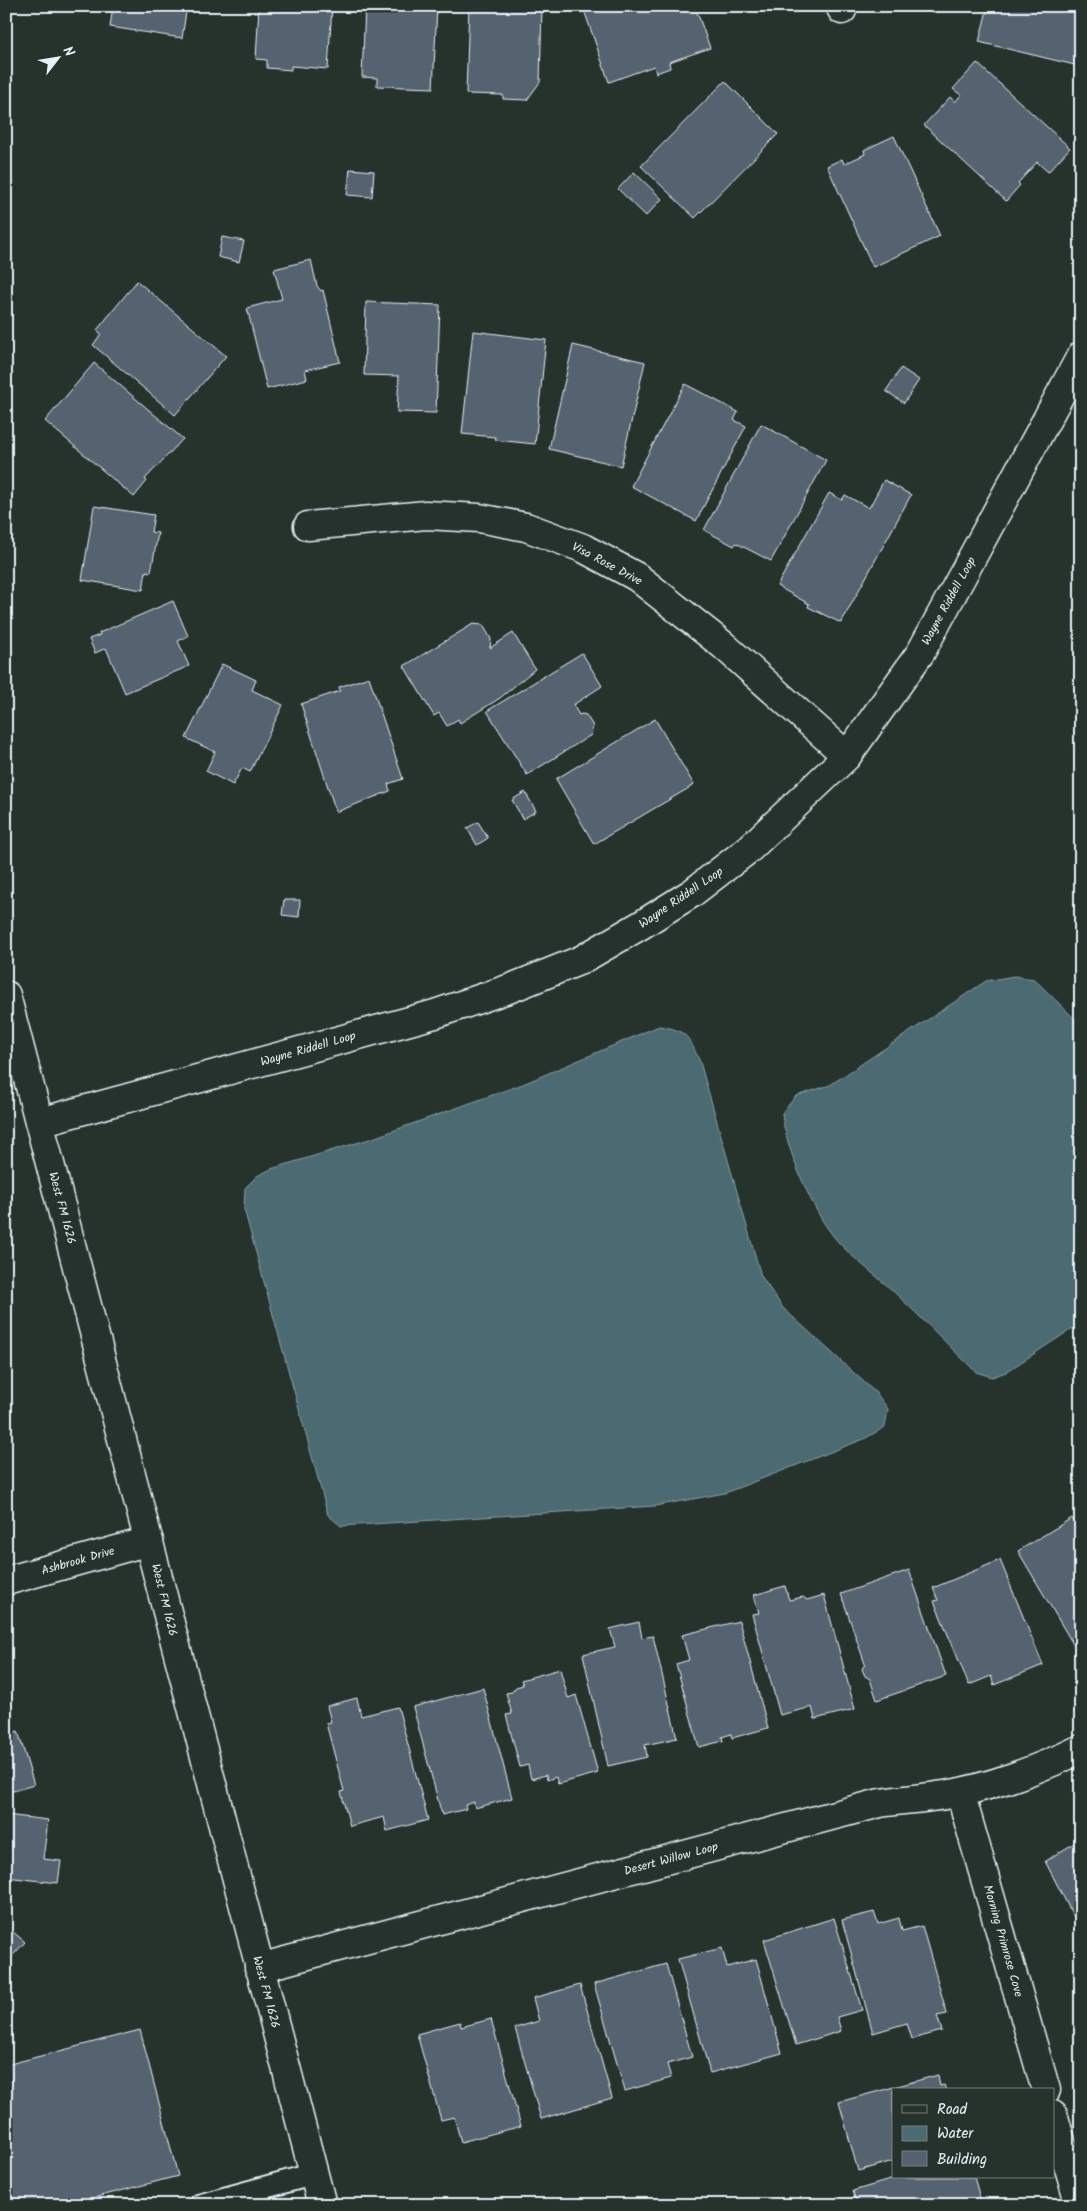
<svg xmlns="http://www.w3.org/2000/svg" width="1087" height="2211" font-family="Kalam,sans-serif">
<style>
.water{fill:#4b6a72;stroke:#8aa0a8}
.building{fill:#54626f;stroke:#e8f1f8}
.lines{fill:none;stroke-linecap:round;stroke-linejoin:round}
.service-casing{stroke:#e8f1f8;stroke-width:25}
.minor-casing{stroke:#e8f1f8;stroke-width:31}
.secondary-casing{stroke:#e8f1f8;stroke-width:31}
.service{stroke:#26332d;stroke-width:21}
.minor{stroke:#26332d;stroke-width:28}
.secondary{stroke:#26332d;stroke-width:28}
.labels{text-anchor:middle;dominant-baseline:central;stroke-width:5;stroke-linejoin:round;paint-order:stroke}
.street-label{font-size:12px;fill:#e8f1f8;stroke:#26332d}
</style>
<rect width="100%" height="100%" fill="#26332d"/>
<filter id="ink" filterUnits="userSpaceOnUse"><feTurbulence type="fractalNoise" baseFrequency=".02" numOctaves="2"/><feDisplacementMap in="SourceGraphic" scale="10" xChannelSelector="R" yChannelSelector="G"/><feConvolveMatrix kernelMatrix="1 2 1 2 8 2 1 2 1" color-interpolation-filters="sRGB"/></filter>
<g filter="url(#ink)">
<path class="water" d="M1014 976 1034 979 1081 1025V1323L1006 1372 992 1377 976 1372C948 1345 922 1318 894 1292 872 1271 845 1254 828 1229 810 1204 784 1143 782 1113L796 1096 830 1085 986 981Z
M659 1026C687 1030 689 1037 700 1062L761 1276 783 1308 877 1394 888 1409 885 1427 864 1439 725 1493 655 1506 341 1526 328 1515 244 1209 245 1188 257 1176 271 1169 373 1138 523 1084Z"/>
<path class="building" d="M113 6H187L182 38 110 27Z
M259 6H332L328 69 291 66V70L267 68V60L256 59Z
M365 6H437L433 88 377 86V78L362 77Z
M469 6H542L540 82 527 100 503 99V95L466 94Z
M606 6H695L710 48 669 62 670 68 656 73 654 66 609 82 585 13Z
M988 6H1081V57L1079 66 979 42Z
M977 63 1070 148 1048 172 1037 162 1018 183 1020 185 1006 201 924 125 950 97 955 102 961 95 953 89Z
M725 81 778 134 695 218 641 166Z
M894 136 940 236 873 267 827 166 842 159 844 164 859 157 865 154 864 150Z
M350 169 374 171 372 197 347 195Z
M634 172 662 199 646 216 618 189Z
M222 237 244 241 239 262 218 257Z
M311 260 317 286 321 291 323 290 340 362 305 370 307 379 267 389 247 308 282 299 274 269Z
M137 281 226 356 175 415 93 345 101 334 97 330Z
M366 302 440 305 436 413 397 412 399 376 364 375Z
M473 331 546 340 535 444 496 440 495 437 462 434Z
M573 345 645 362 621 466 549 449Z
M94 363 183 439 145 479 147 481 134 497 45 421Z
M901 368 919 380 904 403 886 391Z
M685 384 738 412 734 420 746 426 696 521 631 486Z
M761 424 826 460 771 561 736 543 734 546 704 530Z
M884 480 911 495 841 623 808 607 809 604 777 586 829 493 842 500 845 495 869 508Z
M94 506 154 515 151 532 158 533 151 572 146 571 143 590 82 580Z
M173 601 188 636 178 641 189 666 125 693 106 648 95 653 89 639 100 635 99 633Z
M473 624 483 625 491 639 490 648 513 633 535 669 500 698 460 723 458 719 447 726 439 713 434 716 404 666Z
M582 653 602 686 573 705 579 715 582 714 586 715 593 726 591 735 527 775 487 711Z
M222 664 256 680 252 690 283 705 250 772 242 768 233 785 206 771 215 752 186 738Z
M369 677 403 779 388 784 390 791 336 812 301 704 340 691 339 687Z
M655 719 694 785 594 844 556 779Z
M525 792 536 811 523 819 512 800Z
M478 822 488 838 477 845 467 828Z
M284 900H300L299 917 282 915Z
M1072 1518 1081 1532V1639L1073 1644 1018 1551Z
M1000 1560 1043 1665 994 1685 991 1676 969 1685 934 1601 938 1600 933 1588Z
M909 1570 946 1676 877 1700 870 1679 865 1676 862 1669 865 1664 841 1594Z
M785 1586 789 1600 803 1597 807 1600 824 1595 855 1709 815 1719 812 1707 780 1715 752 1614 759 1613 754 1595Z
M739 1621 768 1728 732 1738 731 1734 722 1737 723 1741 699 1747 676 1664 689 1660 682 1635Z
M639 1622 642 1638 653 1636 677 1738 645 1745 647 1757 608 1766 583 1654 615 1647 610 1629Z
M560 1669 568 1698 576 1695 598 1773 558 1784 556 1777 547 1780 546 1775 531 1779 528 1765 520 1767 506 1715 512 1714 506 1693 512 1692 516 1687 523 1685 521 1680Z
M483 1688 512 1798 475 1808 474 1802 465 1805 466 1809 442 1815 413 1707Z
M357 1698 361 1716 398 1707 428 1820 387 1831 384 1817 350 1826 341 1792 344 1791 326 1723 331 1722 327 1706Z
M18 1731 34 1785 6 1793V1735Z
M6 1815 48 1820 43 1859 61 1861 58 1883 6 1877Z
M1078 1841 1081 1846V1931L1045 1861Z
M874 1912 878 1924 899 1918 902 1931 922 1926 947 2014 937 2016 942 2031 912 2039 907 2023 873 2033 842 1920Z
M834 1918 862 2010 837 2017 841 2031 796 2045 764 1940Z
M6 1926 25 1942 6 1963Z
M722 1948 727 1967 756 1959 782 2053 710 2073 678 1959Z
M666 1964 692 2057 667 2064 671 2078 625 2091 594 1984Z
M580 1985 612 2098 541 2119 515 2028 539 2021 533 1998Z
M491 2019 521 2126 461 2142 454 2117 441 2120 417 2034 460 2022 461 2027Z
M140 2030 178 2176 66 2205H6V2065Z
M938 2075 940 2086 944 2085 946 2090H893V2161L858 2171 839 2102Z
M900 2177H974L982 2205H857L853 2191Z"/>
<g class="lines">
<g class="service-casing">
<path id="service" d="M200 2205 314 2174"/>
</g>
<g class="minor-casing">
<path id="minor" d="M840 6 842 10
M308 526 426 515 479 518 526 527 583 548 637 577 723 645 847 756
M40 1122 435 1014 511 988 581 960 641 925 692 893 749 849 847 756 921 652 1081 356
M6 1581 149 1541
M960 1792 1046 2090
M259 1968 880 1803C907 1799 934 1798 961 1792 1002 1783 1043 1767 1081 1749
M1053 2114 1080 2205"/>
</g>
<g class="secondary-casing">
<path id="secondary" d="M6 995 322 2205"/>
</g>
<use href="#service" class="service"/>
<use href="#minor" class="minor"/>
<use href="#secondary" class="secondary"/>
</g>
</g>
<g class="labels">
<g class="street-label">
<text transform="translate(607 564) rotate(28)">Visa Rose Drive</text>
<text transform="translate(949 601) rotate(-61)">Wayne Riddell Loop</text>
<text transform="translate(681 898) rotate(-34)">Wayne Riddell Loop</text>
<text transform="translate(308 1049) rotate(-16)">Wayne Riddell Loop</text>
<text transform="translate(62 1208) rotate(75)">West FM 1626</text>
<text transform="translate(78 1561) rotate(-16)">Ashbrook Drive</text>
<text transform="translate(164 1600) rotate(76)">West FM 1626</text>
<text transform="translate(671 1859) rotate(-15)">Desert Willow Loop</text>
<text transform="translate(1003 1941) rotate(74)">Morning Primrose Cove</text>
<text transform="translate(266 1992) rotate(75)">West FM 1626</text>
</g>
</g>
<rect width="1087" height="2211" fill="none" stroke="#26332d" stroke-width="25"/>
<rect x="12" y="12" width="1062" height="2186" fill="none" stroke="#e8f1f8" stroke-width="2" filter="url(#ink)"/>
<rect x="892" y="2088" width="162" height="90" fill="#26332d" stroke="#747f7e"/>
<rect x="902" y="2105" width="25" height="8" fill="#26332d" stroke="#747f7e"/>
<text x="937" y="2114" font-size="15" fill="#e8f1f8">Road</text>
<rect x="902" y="2126" width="25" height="15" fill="#4b6a72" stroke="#747f7e"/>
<text x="937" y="2138" font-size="15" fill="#e8f1f8">Water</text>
<rect x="902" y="2151" width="25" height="15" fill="#54626f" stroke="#747f7e"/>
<text x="937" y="2164" font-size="15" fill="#e8f1f8">Building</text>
<g transform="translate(58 58) rotate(59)" stroke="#26332d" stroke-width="4" paint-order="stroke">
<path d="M0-4L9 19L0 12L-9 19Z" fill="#e8f1f8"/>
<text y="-8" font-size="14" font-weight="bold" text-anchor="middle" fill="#e8f1f8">N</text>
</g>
</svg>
